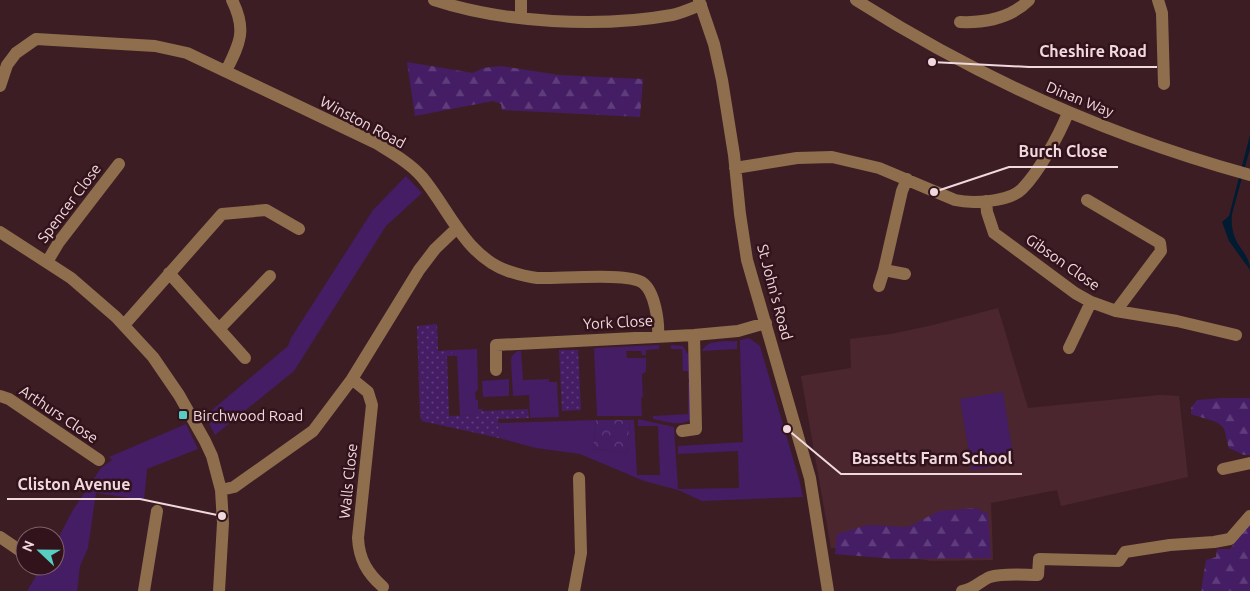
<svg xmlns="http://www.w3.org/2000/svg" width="1250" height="591" font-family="Ubuntu,sans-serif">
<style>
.built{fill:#4c262f}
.grass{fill:#441d65}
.forest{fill:url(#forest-firs)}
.park{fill:url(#park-crowns)}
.garden{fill:url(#garden-dots)}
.water{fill:#001b32}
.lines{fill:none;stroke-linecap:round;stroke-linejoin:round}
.minor{stroke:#8f6e4d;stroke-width:12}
.poi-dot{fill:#57cec1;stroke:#32131b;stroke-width:2}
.labels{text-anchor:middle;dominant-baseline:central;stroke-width:5;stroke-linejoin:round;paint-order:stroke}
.street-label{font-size:15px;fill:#f0d9dd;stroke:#32131b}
.poi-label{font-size:15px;fill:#f0d9dd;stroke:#32131b;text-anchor:start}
.leader{fill:none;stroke:#f0d9dd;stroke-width:2}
.callout-dot{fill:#f0d9dd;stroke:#32131b;stroke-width:2}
.callout-label{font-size:16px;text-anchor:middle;font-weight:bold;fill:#f0d9dd;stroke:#32131b;stroke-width:5;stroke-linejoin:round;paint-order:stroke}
</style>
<defs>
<pattern id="forest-firs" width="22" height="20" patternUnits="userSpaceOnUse" patternTransform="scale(1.25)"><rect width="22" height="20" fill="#441d65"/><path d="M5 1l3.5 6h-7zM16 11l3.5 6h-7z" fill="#5f3d7b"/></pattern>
<pattern id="park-crowns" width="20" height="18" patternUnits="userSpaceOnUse" patternTransform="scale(1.25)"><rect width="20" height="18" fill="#441d65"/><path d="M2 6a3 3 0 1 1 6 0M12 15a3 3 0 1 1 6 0" fill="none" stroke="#5f3d7b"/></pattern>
<pattern id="garden-dots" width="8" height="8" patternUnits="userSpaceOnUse" patternTransform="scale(1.25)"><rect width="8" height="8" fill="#441d65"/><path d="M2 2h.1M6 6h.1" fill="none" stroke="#5f3d7b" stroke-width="1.8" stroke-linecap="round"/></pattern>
</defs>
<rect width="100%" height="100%" fill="#3d1d24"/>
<path class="built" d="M998 308 1028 408 1160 395 1179 396 1188 477 1061 506 1057 490 991 503 993 560 931 561 867 550 831 548 801 376 851 368 850 339 891 334 933 325Z"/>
<path class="grass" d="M406 176 422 193 386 226 294 371 215 435 205 416 288 346 291 338 373 210Z
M749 338 760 346 799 479 803 497 702 501 678 490 644 481 580 454 536 448 499 438 498 423 596 420 593 449 627 453 630 420H634L637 475H660L658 426H638V419L674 427 678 489 739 488 738 451 678 454V446L743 442 740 346V340Z
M737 341V349L702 351C707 339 725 342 737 341Z
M659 345V349L646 350V355H642L641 351H626L627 358H646V372L642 374 643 398 641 397 642 416H597L594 348Z
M671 345 683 346 687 353 690 354 691 379H688V371H683L682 349H671Z
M477 349 478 389 475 393 476 400H478V415L460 416 457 356H452V350Z
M517 351H521L523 380 549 379V382H557L559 417 530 418 529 395 513 396 511 360 512 356Z
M509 379V396L483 397 482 381Z
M688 382H692L690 420C679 427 665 421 653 419V416L688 414Z
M1003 392 1014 463 972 470 960 399Z
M186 424 198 449 147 469 144 500 96 493 88 548 80 566 77 591H27L42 566H55V544L73 510 101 468 112 460 109 457Z"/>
<path class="forest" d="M407 62 473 73 483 68 501 66 559 75 643 79 640 117 502 110 501 104 493 101 415 116Z
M1222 398H1250V455H1244L1229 448C1227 442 1226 434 1224 429 1220 420 1200 418 1191 414V408L1197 400Z
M976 508 988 514 991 558 895 559 835 554 837 534 867 525 908 527 939 511Z
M1250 523V591H1201L1206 560 1216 557 1217 549H1230Z"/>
<path class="park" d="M596 420H630L627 453 593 449Z"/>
<path class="garden" d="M437 324 438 351 452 350V356H447L449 416 478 415V409H482L483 411 528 409 529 418 498 419 499 438 422 421 420 417 417 326Z
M559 350H578L581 410 562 411Z"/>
<path class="water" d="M1250 135V149L1232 214C1231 222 1232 230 1235 238 1240 250 1250 256 1250 270L1229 241 1222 222 1229 216Z"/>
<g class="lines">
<path class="minor" d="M434 0C504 23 600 28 672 15 682 13 692 8 701 5
M699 0 714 44 722 80 734 155 740 214 747 260 810 478 828 591
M856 0C980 79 1108 136 1250 175
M1158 0 1162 13 1164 84
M521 18V0
M960 22C985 23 1011 18 1029 0
M226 71C240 43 247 30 232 0
M0 86 7 65 16 53 36 39 155 46 187 53 376 143C392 153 410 163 422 177 449 209 465 256 508 271 517 274 528 277 537 278 559 279 629 272 643 283 655 292 659 322 658 336
M735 168 797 158 832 157 879 168 955 200C972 204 1009 202 1022 189 1039 172 1059 135 1068 113
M1087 200 1160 243 1161 251 1116 311
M986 201 987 212 994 233 1075 293 1091 302 1116 311 1177 321 1236 335
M0 232 71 278 116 317 153 357 179 395 205 441 212 456 221 490 223 523 219 591
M47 262 59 242 119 164
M169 273 245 358
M905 274 884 270 902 191 907 179
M879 286 884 270
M124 325 222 214 266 210 299 229
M219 329 270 276
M1069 348 1091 302
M496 370V345L694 335 738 331 766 323
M352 379 368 392 372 405 358 538C359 559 367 573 383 587
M0 396 9 399 99 460
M682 431 696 429 694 335
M1223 469 1250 463
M221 490 234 487 313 431 352 379 419 270 435 249 457 228
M0 537 25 554
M144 591 157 511
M574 591 581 553 579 478
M962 591C973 590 980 581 990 577 1003 573 1024 575 1038 575L1039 559 1119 561 1125 552 1170 545 1214 542 1230 539 1250 516"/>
</g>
<rect class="poi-dot" x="178" y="410" width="10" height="10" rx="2.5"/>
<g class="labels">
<g class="street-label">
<text transform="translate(1080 99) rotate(22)">Dinan Way</text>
<text transform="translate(363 122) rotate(28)">Winston Road</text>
<text transform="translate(69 203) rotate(-53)">Spencer Close</text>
<text transform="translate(1063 262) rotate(35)">Gibson Close</text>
<text transform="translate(775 292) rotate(75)">St John's Road</text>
<text transform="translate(618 322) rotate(-3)">York Close</text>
<text transform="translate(59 414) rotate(34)">Arthurs Close</text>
<text transform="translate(348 481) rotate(-84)">Walls Close</text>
</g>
<g class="poi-label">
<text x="193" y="415">Birchwood Road</text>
</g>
</g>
<path class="leader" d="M932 62L1029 67H1157M934 192L1009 167H1118M787 429L841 474H1022M222 516L140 499H7"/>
<g class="callout-dot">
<circle cx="932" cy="62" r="5"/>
<circle cx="934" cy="192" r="5"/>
<circle cx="787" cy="429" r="5"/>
<circle cx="222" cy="516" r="5"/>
</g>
<g class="callout-label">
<text x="1093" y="57">Cheshire Road</text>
<text x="1063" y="157">Burch Close</text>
<text x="932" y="464">Bassetts Farm School</text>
<text x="74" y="490">Cliston Avenue</text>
</g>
<g transform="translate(40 551) rotate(292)"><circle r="24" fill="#32131b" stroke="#7e6269"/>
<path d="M0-4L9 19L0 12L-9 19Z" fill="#57cec1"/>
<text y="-8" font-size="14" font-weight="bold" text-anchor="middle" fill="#f0d9dd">N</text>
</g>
</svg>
